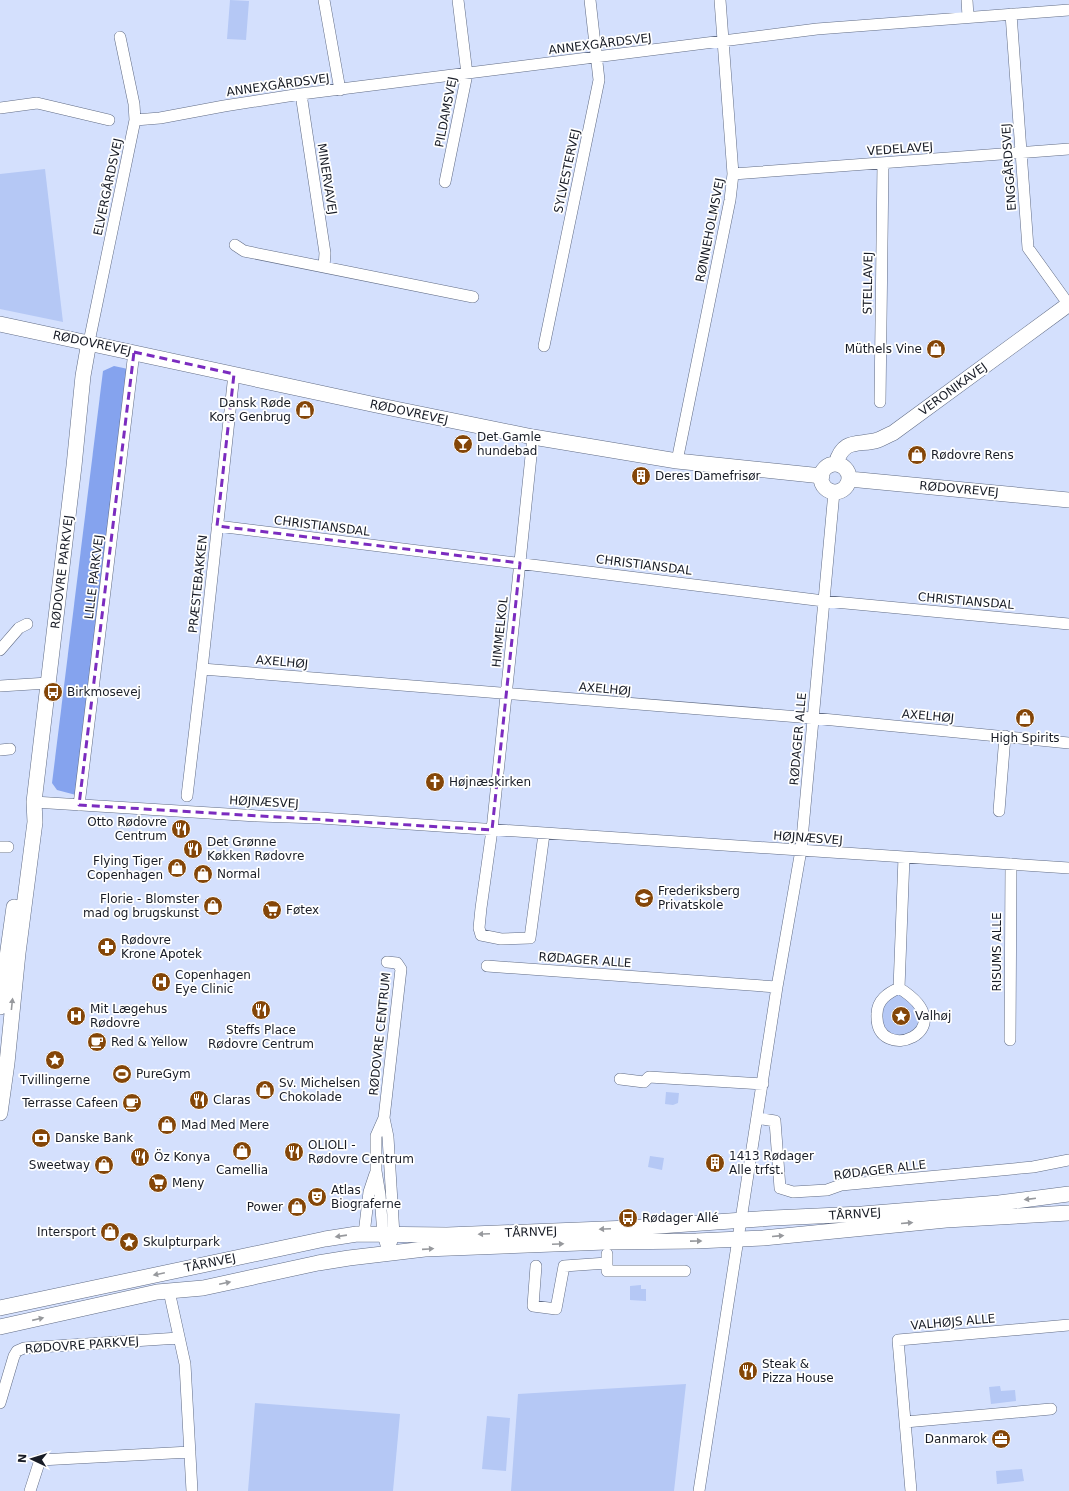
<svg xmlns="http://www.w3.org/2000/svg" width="1069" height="1491" font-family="'DejaVu Sans',sans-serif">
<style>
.green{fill:#b5c8f5}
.forest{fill:#85a3ee}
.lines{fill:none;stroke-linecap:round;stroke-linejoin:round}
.street-casing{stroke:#616c85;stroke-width:12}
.secondary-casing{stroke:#616c85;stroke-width:16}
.street{stroke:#fff;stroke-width:11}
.secondary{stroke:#fff;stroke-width:15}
.oneway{fill:#97999d}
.marked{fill:none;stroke:#7b2cbf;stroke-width:3;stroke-dasharray:8 5;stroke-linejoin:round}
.labels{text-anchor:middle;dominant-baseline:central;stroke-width:3.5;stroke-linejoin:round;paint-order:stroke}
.street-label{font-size:12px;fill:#181c26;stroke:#fff}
.poi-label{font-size:12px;fill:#181c26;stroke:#fff;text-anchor:start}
</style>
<rect width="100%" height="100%" fill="#d4e0fd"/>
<path class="green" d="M230 0 249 1 246 40 227 39Z
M45 169 63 322 0 309V174Z
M898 992 910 999 920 1023 912 1034 894 1036 880 1025C880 1006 882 1003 898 992Z
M666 1092 679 1093 678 1103 673 1105 665 1104Z
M650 1156 664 1158 662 1170 648 1167Z
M641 1285V1289H646V1301L630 1300V1286Z
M686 1384 674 1491H511L518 1394Z
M1000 1386 1001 1391 1015 1390 1016 1401 991 1404 989 1387Z
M255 1403 400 1414 393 1491H248Z
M487 1416 510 1418 506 1471 482 1469Z
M1022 1469 1024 1481 997 1484 996 1471Z"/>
<path class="forest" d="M114 366 128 369 76 795 57 790 52 783 103 371Z"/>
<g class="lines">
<g class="street-casing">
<path id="street" d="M324 0 340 90
M967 0 968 17
M1011 14 1028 248 1069 305
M301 94 325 253 324 267
M0 108 37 103 109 120
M135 120 160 118 224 106 301 94 817 29 1069 10
M733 174 1069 149
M445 182 467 74 458 0
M235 245 244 251 473 297
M89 342 135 120 134 104 120 37
M544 346 599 80 590 0
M880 402 883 163
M533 437 492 830 481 908 479 928 481 935 501 939 530 938 544 834
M677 461 730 200 733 174 720 0
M217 526 824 601 1069 624
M0 650 19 628 27 624
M202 669 812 718 1069 743
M0 686 48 683
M0 750 10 749
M187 796 202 669 234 374
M34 802 258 816 320 818 1069 868
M79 805 134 352
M999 811 1005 736
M0 847H8
M387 962 397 963 401 969 384 1118 376 1136V1171L380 1195 383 1235 389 1254
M487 966 777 987
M899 988C968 1031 874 1067 877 1014 877 1000 888 993 899 988Z
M899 988 904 857
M1010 1040 1011 864
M620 1079 644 1082 649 1077 763 1084
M384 1118 388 1137 394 1235 392 1241
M757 1118 775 1121 780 1188 793 1192 827 1190 841 1185 1033 1167 1069 1160
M364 1234 369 1192 375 1174
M607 1254V1271H685
M536 1266 533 1306 556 1309 564 1266 607 1263
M169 1291 185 1364 192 1491
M0 1403 14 1356 17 1351 24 1348 179 1338
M905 1422 1051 1409
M30 1491 40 1460 190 1452
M699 1491 777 987 801 850 834 492
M911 1491 898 1340 1069 1325"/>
</g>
<g class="secondary-casing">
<path id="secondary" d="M0 324 376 405 533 437 677 461 822 476
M836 464C843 437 859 446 878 440 883 438 888 435 893 433L1069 304
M821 478a14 14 0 1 1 28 0a14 14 0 1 1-28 0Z
M849 479 1069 500
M0 1007 14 907
M0 1113 7 1063 18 953 35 822 34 802 74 466 83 376 89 342
M0 1308 325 1239 357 1234 447 1235 630 1228 773 1218 862 1214 999 1203 1069 1194
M0 1327 157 1292 203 1288 318 1263 349 1258 425 1249 606 1242 696 1241 763 1238 946 1220 1069 1213"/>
</g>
<use href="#street" class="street"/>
<use href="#secondary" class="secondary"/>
</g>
<defs><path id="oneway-solid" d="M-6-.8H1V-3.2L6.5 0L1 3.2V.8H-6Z"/></defs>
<g class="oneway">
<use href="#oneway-solid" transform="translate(12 1004) rotate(-84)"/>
<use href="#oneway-solid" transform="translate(1030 1199) rotate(173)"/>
<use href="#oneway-solid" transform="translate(907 1223) rotate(-5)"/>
<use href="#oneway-solid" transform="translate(605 1229) rotate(177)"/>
<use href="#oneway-solid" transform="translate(484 1234) rotate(178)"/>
<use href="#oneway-solid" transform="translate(341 1236) rotate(172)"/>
<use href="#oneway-solid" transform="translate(778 1236) rotate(-5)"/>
<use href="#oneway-solid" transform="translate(696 1241) rotate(-1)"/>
<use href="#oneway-solid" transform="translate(558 1244) rotate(-2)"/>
<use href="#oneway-solid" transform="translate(428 1249) rotate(-4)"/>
<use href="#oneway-solid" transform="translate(159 1274) rotate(168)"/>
<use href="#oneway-solid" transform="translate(225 1283) rotate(-12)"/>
<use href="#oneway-solid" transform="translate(38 1319) rotate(-13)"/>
</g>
<path class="marked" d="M134 352 234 374 217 526 520 563 492 830 79 805Z"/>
<defs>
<g id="shop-disc" transform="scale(1)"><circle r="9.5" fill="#844608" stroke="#fff"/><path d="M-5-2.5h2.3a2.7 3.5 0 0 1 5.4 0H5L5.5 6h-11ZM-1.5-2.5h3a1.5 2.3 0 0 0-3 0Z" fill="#fff"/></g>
<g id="bar-disc" transform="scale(1)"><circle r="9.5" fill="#844608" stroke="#fff"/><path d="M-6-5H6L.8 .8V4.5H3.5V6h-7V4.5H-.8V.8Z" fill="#fff"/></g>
<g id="building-disc" transform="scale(1)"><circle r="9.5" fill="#844608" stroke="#fff"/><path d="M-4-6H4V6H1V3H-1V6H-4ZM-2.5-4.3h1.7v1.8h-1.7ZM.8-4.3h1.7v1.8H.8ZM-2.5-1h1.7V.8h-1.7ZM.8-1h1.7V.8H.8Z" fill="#fff"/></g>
<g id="bus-disc" transform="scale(1)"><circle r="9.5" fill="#844608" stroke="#fff"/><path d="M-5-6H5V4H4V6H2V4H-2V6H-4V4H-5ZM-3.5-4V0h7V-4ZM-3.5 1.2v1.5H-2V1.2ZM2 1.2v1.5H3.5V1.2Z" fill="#fff"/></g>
<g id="church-disc" transform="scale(1)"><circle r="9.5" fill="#844608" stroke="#fff"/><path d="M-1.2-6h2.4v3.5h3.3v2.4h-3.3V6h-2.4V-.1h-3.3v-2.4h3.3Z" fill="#fff"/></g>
<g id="restaurant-disc" transform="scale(1)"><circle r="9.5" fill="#844608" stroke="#fff"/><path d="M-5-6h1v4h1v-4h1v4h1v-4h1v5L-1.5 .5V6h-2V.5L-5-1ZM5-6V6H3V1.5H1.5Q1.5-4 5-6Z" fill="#fff"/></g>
<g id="school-disc" transform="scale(1)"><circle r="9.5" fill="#844608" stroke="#fff"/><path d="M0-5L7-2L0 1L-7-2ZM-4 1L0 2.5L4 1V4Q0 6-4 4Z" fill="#fff"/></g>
<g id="supermarket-disc" transform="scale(1)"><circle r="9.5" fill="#844608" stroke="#fff"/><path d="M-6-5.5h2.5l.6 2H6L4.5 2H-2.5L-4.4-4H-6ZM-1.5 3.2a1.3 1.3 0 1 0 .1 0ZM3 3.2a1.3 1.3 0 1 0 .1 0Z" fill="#fff"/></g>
<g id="pharmacy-disc" transform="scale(1)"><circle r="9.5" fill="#844608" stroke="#fff"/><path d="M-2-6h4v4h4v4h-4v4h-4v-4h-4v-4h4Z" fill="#fff"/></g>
<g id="hospital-disc" transform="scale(1)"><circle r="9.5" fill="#844608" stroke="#fff"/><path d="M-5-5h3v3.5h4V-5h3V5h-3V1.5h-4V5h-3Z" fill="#fff"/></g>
<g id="sight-disc" transform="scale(1)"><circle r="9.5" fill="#844608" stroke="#fff"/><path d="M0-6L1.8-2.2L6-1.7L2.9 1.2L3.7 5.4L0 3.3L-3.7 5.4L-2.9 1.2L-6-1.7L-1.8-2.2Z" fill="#fff"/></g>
<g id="cafe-disc" transform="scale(1)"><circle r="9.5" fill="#844608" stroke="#fff"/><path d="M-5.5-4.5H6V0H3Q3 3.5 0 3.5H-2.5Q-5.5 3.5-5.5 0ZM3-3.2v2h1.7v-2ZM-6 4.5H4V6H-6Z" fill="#fff"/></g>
<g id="stadium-disc" transform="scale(1)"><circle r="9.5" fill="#844608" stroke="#fff"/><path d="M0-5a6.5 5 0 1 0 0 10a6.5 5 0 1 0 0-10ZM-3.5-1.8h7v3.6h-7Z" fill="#fff"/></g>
<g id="bank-disc" transform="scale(1)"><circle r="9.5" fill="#844608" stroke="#fff"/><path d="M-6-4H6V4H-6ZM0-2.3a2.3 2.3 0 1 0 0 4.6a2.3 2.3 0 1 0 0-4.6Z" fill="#fff"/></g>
<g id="theatre-disc" transform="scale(1)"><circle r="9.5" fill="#844608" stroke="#fff"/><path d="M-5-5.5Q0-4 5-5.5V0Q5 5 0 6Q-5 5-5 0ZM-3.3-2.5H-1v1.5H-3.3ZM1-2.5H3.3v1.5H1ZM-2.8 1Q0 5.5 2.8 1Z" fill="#fff"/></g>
<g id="office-disc" transform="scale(1)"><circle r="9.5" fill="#844608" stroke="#fff"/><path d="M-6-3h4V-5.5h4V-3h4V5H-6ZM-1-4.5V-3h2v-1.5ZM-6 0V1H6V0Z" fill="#fff"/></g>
</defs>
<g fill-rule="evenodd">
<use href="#shop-disc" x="936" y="349"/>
<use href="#shop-disc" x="305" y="410"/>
<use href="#bar-disc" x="463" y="444"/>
<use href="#shop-disc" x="917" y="455"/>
<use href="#building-disc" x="641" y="476"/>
<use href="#bus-disc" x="53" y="692"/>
<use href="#shop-disc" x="1025" y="718"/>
<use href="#church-disc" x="435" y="782"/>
<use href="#restaurant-disc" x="181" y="829"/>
<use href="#restaurant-disc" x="193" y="849"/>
<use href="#shop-disc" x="177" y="868"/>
<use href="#shop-disc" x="203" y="874"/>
<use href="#school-disc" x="644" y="898"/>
<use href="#shop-disc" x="213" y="906"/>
<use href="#supermarket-disc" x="272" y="910"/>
<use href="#pharmacy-disc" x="107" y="947"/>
<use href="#hospital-disc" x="161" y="982"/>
<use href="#restaurant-disc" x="261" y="1010"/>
<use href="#hospital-disc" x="76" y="1016"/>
<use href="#sight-disc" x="901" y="1016"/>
<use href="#cafe-disc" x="97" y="1042"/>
<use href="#sight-disc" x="55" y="1060"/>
<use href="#stadium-disc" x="122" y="1074"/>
<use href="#shop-disc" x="265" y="1090"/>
<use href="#restaurant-disc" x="199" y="1100"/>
<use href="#cafe-disc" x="132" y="1103"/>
<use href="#shop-disc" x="167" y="1125"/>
<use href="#bank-disc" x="41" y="1138"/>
<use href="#shop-disc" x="242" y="1151"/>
<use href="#restaurant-disc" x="294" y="1152"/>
<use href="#restaurant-disc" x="140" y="1157"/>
<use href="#building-disc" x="715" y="1163"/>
<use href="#shop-disc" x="104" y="1165"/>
<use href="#supermarket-disc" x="158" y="1183"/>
<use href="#theatre-disc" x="317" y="1197"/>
<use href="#shop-disc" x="297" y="1207"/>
<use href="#bus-disc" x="628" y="1218"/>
<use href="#shop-disc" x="110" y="1232"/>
<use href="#sight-disc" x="129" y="1242"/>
<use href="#restaurant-disc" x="748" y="1371"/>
<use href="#office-disc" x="1001" y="1439"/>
</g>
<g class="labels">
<g class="street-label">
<text transform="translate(600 44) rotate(-7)">ANNEXGÅRDSVEJ</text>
<text transform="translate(278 85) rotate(-8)">ANNEXGÅRDSVEJ</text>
<text transform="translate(446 112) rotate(-79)">PILDAMSVEJ</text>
<text transform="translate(900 149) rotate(-4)">VEDELAVEJ</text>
<text transform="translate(1009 167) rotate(-94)">ENGGÅRDSVEJ</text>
<text transform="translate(567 171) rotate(-78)">SYLVESTERVEJ</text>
<text transform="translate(327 179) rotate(81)">MINERVAVEJ</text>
<text transform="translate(108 187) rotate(-78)">ELVERGÅRDSVEJ</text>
<text transform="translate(710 230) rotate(-79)">RØNNEHOLMSVEJ</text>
<text transform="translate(868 283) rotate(-89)">STELLAVEJ</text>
<text transform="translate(92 343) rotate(12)">RØDOVREVEJ</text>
<text transform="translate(953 389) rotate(-36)">VERONIKAVEJ</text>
<text transform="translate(409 412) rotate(12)">RØDOVREVEJ</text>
<text transform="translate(959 489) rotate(5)">RØDOVREVEJ</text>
<text transform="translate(322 526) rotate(7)">CHRISTIANSDAL</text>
<text transform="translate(644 565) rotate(7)">CHRISTIANSDAL</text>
<text transform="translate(62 572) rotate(-83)">RØDOVRE PARKVEJ</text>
<text transform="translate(94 577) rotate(-83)">LILLE PARKVEJ</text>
<text transform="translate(198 584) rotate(-84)">PRÆSTEBAKKEN</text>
<text transform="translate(966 601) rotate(5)">CHRISTIANSDAL</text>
<text transform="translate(500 632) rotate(-84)">HIMMELKOL</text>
<text transform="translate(282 662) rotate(5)">AXELHØJ</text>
<text transform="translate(605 689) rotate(5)">AXELHØJ</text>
<text transform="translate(928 716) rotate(5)">AXELHØJ</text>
<text transform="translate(798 739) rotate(-85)">RØDAGER ALLE</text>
<text transform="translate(264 802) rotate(3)">HØJNÆSVEJ</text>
<text transform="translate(808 838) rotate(4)">HØJNÆSVEJ</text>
<text transform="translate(997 952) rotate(-90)">RISUMS ALLE</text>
<text transform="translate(585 960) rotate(4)">RØDAGER ALLE</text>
<text transform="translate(380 1034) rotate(-84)">RØDOVRE CENTRUM</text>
<text transform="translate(880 1170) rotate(-7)">RØDAGER ALLE</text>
<text transform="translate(855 1214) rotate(-4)">TÅRNVEJ</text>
<text transform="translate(531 1232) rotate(-2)">TÅRNVEJ</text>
<text transform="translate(210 1263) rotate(-12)">TÅRNVEJ</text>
<text transform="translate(953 1322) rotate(-5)">VALHØJS ALLE</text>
<text transform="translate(82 1345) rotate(-4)">RØDOVRE PARKVEJ</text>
</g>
<g class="poi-label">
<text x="922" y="349" text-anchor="end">Müthels Vine</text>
<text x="291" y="403" text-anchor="end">Dansk Røde<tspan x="291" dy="14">Kors Genbrug</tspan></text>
<text x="477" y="437">Det Gamle<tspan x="477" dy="14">hundebad</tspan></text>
<text x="931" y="455">Rødovre Rens</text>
<text x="655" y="476">Deres Damefrisør</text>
<text x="67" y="692">Birkmosevej</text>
<text x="1025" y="738" text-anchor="middle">High Spirits</text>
<text x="449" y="782">Højnæskirken</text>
<text x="167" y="822" text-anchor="end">Otto Rødovre<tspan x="167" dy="14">Centrum</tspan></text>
<text x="207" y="842">Det Grønne<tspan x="207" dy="14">Køkken Rødovre</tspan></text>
<text x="163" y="861" text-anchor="end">Flying Tiger<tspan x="163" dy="14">Copenhagen</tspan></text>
<text x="217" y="874">Normal</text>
<text x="658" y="891">Frederiksberg<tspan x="658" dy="14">Privatskole</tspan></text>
<text x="199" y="899" text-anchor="end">Florie - Blomster<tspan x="199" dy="14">mad og brugskunst</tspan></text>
<text x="286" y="910">Føtex</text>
<text x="121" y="940">Rødovre<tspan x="121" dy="14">Krone Apotek</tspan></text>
<text x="175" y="975">Copenhagen<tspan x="175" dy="14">Eye Clinic</tspan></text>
<text x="90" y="1009">Mit Lægehus<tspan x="90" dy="14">Rødovre</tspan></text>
<text x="915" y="1016">Valhøj</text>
<text x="261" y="1030" text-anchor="middle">Steffs Place<tspan x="261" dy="14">Rødovre Centrum</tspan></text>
<text x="111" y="1042">Red &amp; Yellow</text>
<text x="136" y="1074">PureGym</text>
<text x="55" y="1080" text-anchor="middle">Tvillingerne</text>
<text x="279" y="1083">Sv. Michelsen<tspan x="279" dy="14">Chokolade</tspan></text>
<text x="213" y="1100">Claras</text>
<text x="118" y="1103" text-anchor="end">Terrasse Cafeen</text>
<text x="181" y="1125">Mad Med Mere</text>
<text x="55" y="1138">Danske Bank</text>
<text x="308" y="1145">OLIOLI -<tspan x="308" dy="14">Rødovre Centrum</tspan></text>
<text x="729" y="1156">1413 Rødager<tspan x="729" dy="14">Alle trfst.</tspan></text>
<text x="154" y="1157">Öz Konya</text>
<text x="90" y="1165" text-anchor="end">Sweetway</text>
<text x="242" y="1170" text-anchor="middle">Camellia</text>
<text x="172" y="1183">Meny</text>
<text x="331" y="1190">Atlas<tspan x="331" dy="14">Biograferne</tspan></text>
<text x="283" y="1207" text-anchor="end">Power</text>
<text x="642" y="1218">Rødager Allé</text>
<text x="96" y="1232" text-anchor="end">Intersport</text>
<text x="143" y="1242">Skulpturpark</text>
<text x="762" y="1364">Steak &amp;<tspan x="762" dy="14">Pizza House</tspan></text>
<text x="987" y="1439" text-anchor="end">Danmarok</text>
</g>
</g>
<g transform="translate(32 1459) rotate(274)" stroke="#ffffff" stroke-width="3" paint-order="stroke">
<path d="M0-3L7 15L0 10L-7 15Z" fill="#181c26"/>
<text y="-6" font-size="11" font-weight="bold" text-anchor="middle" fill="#181c26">N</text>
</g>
</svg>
